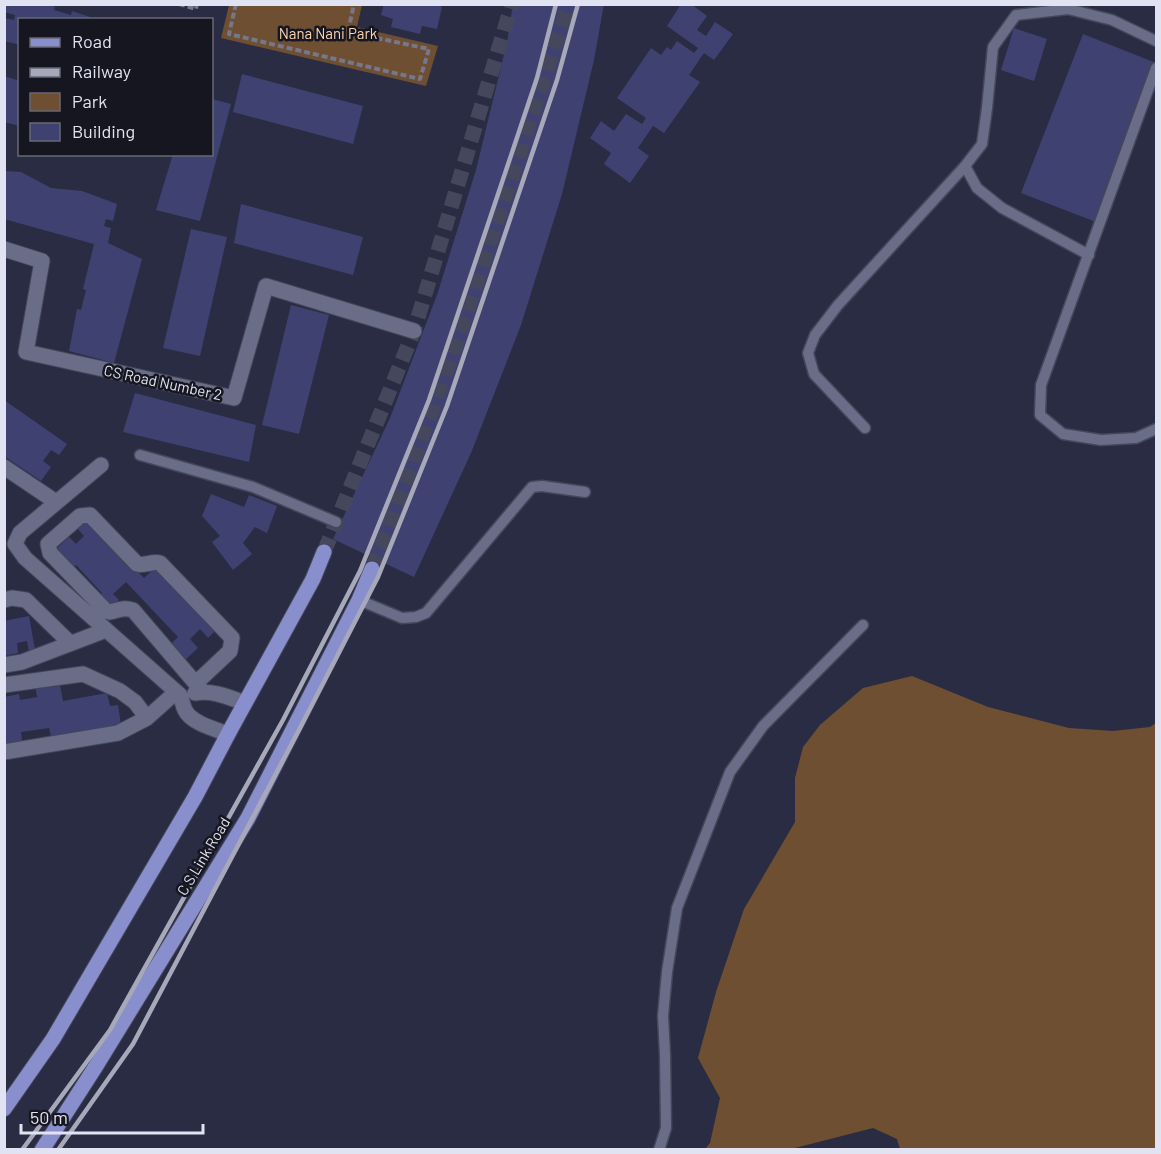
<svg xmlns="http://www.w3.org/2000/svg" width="1161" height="1154" font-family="Barlow,sans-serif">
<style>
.green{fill:#6f4f32}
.building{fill:#3f4271}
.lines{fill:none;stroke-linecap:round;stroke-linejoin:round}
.primary-tunnel{stroke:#45475d;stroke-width:15;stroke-dasharray:15 8;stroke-linecap:butt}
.lane-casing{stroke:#444659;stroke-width:13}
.street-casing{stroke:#444659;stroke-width:17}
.primary-casing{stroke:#444659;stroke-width:17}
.path{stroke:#75778b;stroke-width:4;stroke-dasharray:6 3;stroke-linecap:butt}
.lane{stroke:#6a6d88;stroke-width:10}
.street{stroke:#6a6d88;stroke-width:15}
.primary{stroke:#898ecc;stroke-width:15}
.rail{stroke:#a7a9bb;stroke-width:4.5}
.labels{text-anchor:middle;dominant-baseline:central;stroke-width:5;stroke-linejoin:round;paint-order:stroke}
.park-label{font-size:15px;fill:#fcd4b1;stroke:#151620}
.street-label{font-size:15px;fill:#e1e3f2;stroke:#151620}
</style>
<rect width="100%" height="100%" fill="#2a2c43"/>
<path class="green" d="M362 5 357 27 438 46 426 86 221 38 229 5Z
M912 676 988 707 1069 728 1113 731 1150 727 1156 723V1149H900L897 1139 873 1128 791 1149H705L710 1143 720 1098 698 1058 716 992 744 909 795 822V778L803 747 820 725 863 688Z"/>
<path class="building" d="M4 4H47L55 7 54 10 71 15 72 11 99 20H20V45L4 41V18L14 20 15 15 4 12Z
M384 4H436L442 7 437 29 422 26 420 34 391 27 393 19 381 15Z
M513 4H604L594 60 562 194 521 325 471 453 414 577 333 539 390 418 437 295 476 170 507 42Z
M681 4H691L707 16 697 30 706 36 715 22 733 34 714 60 704 53 689 75 700 82 664 133 653 126 638 148 649 156 630 183 604 164 611 153 590 138 601 121 614 131 626 114 642 124 646 118 617 98 651 48 661 55 667 47 671 50 677 41 694 53 698 48 667 26Z
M1014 28 1047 39 1034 81 1001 70Z
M1083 34 1156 63 1096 222 1021 193Z
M242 74 363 106 353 144 233 112Z
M4 76 20 81V126L4 122Z
M212 99 231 104 200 221 156 210 173 154H212Z
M4 171 21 172 51 188 82 191 117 204 113 221 106 219 104 226 111 228 108 243 142 259 114 363 69 351 77 309 81 310 86 290 83 289 94 244 4 219Z
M241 204 363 237 353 275 234 243Z
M191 229 227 237 200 356 163 348Z
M291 305 329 315 299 434 262 425Z
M135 393 256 425 249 462 123 432Z
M4 400 67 444 59 455 51 450 43 461 51 467 41 481 4 456Z
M211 494 244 507 249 495 277 506 267 533 255 527 243 543 252 554 233 570 212 542 220 536 202 516Z
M88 519 144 578 157 566 217 629 208 638 200 629 190 639 198 648 185 660 171 644 178 637 126 582 113 594 119 600 109 609 97 597 102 593 76 565 71 569 54 551 69 537 76 544 84 536 78 529Z
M29 616 35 650 29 652 27 641 17 643 18 653 4 656V621Z
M51 682 52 687 60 685 63 701 107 693 110 706 118 705 121 725 51 736 49 728 21 732 22 741 4 744V697L19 694 20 700 37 697 35 685Z"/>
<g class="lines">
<path class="primary-tunnel" d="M324 552 414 331 512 4
M372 569 388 529 457 342 569 4"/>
<g class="lane-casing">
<path id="lane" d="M1156 68 1041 385 1040 415 1063 434 1101 440 1136 438 1156 429
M965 166 977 188 1002 208 1089 255
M865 428 814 374 808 353 815 335 838 305 965 166 982 144 987 108 993 47 1016 15 1068 9 1112 20 1156 41
M140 455 253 487 336 522
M359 600 402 618 416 617 426 613 532 487 542 486 585 492
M659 1150 666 1128 665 1055 663 1016 667 972 677 908 730 772 763 726 863 625"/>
</g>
<g class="street-casing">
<path id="street" d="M4 249 42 261 26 352 234 398 266 286 414 331
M101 465 20 533 15 544 25 558 180 695C182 700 183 706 185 710 191 723 215 729 228 734
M4 467 56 502
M4 600 12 598 26 600 70 643
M4 665 22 662 106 630
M196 683 230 651 232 638 160 563C152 561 144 566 137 564L90 515 80 516 48 544 50 553 106 611 110 612C119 610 124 607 133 610L203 692
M4 685 83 674 120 691 135 702 147 718
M195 693C213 690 228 697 245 703
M4 752 118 733 147 718 176 692"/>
</g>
<g class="primary-casing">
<path id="primary" d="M4 1109 53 1039 195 797 228 734 313 579 324 552
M42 1150 96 1066 248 818 359 600 372 569"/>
</g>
<path class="path" d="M179 4 196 9 197 4
M236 4 229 34 420 79 429 49 348 32 354 4"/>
<use href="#lane" class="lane"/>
<use href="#street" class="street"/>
<use href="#primary" class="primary"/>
<path class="rail" d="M22 1150 110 1030 283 720 360 571 429 400 537 78 556 4
M58 1150 133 1044 299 730 378 577 447 406 557 80 578 4"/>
</g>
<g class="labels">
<g class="park-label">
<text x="328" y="33">Nana Nani Park</text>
</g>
<g class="street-label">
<text transform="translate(163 382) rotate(12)">CS Road Number 2</text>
<text transform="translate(203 856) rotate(-59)">C S Link Road</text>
</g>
</g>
<rect width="1161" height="1154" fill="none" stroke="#e1e3f2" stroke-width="12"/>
<rect x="18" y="18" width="195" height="138" fill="#151620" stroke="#676874" stroke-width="1.5"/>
<rect x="30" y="38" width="30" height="9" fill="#898ecc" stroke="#676874" stroke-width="1.5"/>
<text x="72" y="48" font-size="18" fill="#e1e3f2">Road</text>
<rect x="30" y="68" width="30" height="9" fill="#a7a9bb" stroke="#676874" stroke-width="1.5"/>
<text x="72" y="78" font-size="18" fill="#e1e3f2">Railway</text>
<rect x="30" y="93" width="30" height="18" fill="#6f4f32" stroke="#676874" stroke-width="1.5"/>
<text x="72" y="108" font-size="18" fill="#e1e3f2">Park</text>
<rect x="30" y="123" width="30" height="18" fill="#3f4271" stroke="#676874" stroke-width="1.5"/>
<text x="72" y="138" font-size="18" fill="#e1e3f2">Building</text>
<path d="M21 1124v9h182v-9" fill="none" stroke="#e1e3f2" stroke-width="3"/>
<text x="30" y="1124" font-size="18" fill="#e1e3f2" stroke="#151620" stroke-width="4.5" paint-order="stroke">50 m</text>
</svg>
